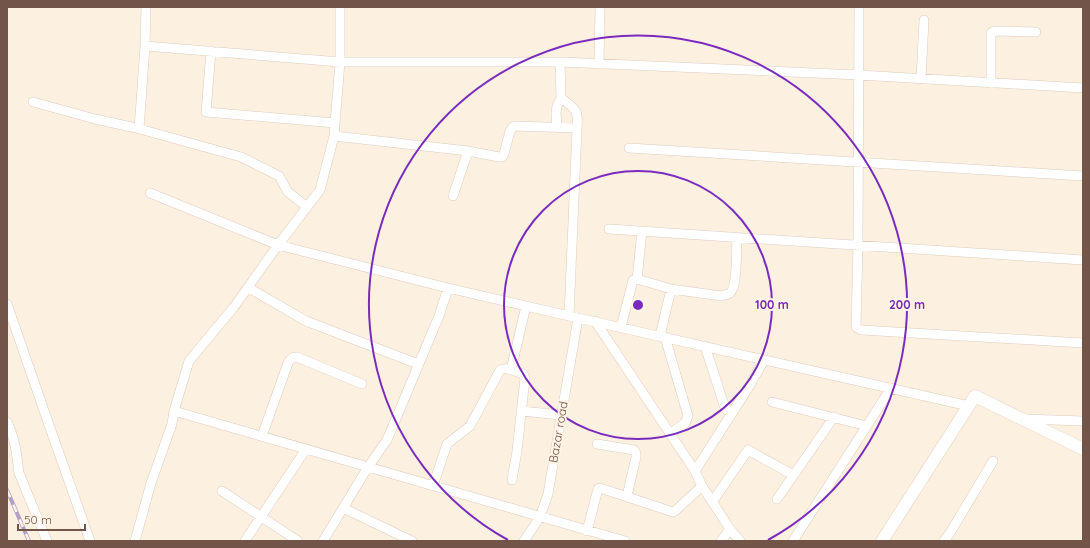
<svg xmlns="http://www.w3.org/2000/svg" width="1090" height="548" font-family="Quicksand,sans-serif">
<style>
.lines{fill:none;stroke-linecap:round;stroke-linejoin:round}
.street-casing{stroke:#e0cbbc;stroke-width:10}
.secondary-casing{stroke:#e7cebc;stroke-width:13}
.street{stroke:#fff;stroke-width:9}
.secondary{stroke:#fff;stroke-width:12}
.rail-casing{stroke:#b2a0c4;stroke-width:4}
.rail{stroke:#fff4e6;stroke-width:2.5;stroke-dasharray:8;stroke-linecap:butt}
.ring{fill:none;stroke:#7b2cbf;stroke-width:2}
.labels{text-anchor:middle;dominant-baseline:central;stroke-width:4;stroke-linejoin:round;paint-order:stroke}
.street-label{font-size:12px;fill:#725548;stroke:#fff4e6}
.centre{fill:#7b2cbf;stroke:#fff4e6;stroke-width:2}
.ring-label{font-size:12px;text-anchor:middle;font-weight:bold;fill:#7b2cbf;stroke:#fff4e6;stroke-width:4;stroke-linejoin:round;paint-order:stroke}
</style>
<rect width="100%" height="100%" fill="#fcf0e0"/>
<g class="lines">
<g class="street-casing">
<path id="street" d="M859 7 858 245 856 327 861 330 1083 343
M145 46 340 62H560L859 75 1083 88
M211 51 206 112 335 123
M599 64 600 7
M921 79 924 20
M991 83V33L994 31 1036 32
M561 98C575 109 579 109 577 128
M33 102 95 119 136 128 241 157 279 176 288 192 307 207
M557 127 556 113 557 106 561 98 560 62
M139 129 145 46 146 7
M334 136 468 151 453 196
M629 148 1083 176
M468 151 499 157H502L504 154 510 131 512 128 514 126 577 128 569 316
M150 193 278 245 448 288 569 316 969 406
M609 229 1083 260
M637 279 642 231
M249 288 306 321 418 364
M7 304 48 422 90 541
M595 321 695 471 750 385 764 360
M621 327 633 280 637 279 671 289
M660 336 671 289 721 296C724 295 727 295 730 293 738 286 736 248 737 237
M665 337 688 416 685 423 670 434
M705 346 724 405 727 410 732 413
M511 370 526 306
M772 402 867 426
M174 411 625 541
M521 411 561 415
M1024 419 1083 421
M7 422C15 437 17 456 19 473L47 541
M262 436 288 363C290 359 292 357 297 357L362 384
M597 444 634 450 636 453V457L627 496
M695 471 702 486 730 529 740 541
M433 486 447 444 470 426 500 370C507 366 516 372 523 374L525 378 517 451 512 480
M222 491 298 541
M777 499 834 417
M713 501 748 450 793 475
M343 508 412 541
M587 531 598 489 600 488 673 512 675 511 702 486
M135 541 151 483 172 424 174 411 189 361 234 307 278 245 320 190 334 136 340 62V7
M245 541 306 449
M323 541 368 467 387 440 439 316 448 288
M524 541 540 517 548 494 578 318
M721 541 730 529
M793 541 891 388
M944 541 950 533 993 461"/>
</g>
<g class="secondary-casing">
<path id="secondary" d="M882 541 975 396 1083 449"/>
</g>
<use href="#street" class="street"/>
<use href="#secondary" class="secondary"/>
<g class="rail-casing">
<path id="rail" d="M7 490 29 541"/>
</g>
<use href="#rail" class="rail"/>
</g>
<g class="ring">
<circle cx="638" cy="305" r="134"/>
<path d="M508 540A269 269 0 1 1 768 540"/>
</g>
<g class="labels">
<g class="street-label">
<text transform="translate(558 432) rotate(-80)">Bazar road</text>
</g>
</g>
<circle cx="638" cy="305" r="6" class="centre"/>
<g class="ring-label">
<text x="772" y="309">100 m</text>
<text x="907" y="309">200 m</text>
</g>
<rect width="1090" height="548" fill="none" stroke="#725548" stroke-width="16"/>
<path d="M18 524v6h67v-6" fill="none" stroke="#725548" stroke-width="2"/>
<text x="24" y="524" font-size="12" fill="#725548" stroke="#fff4e6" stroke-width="3" paint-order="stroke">50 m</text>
</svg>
